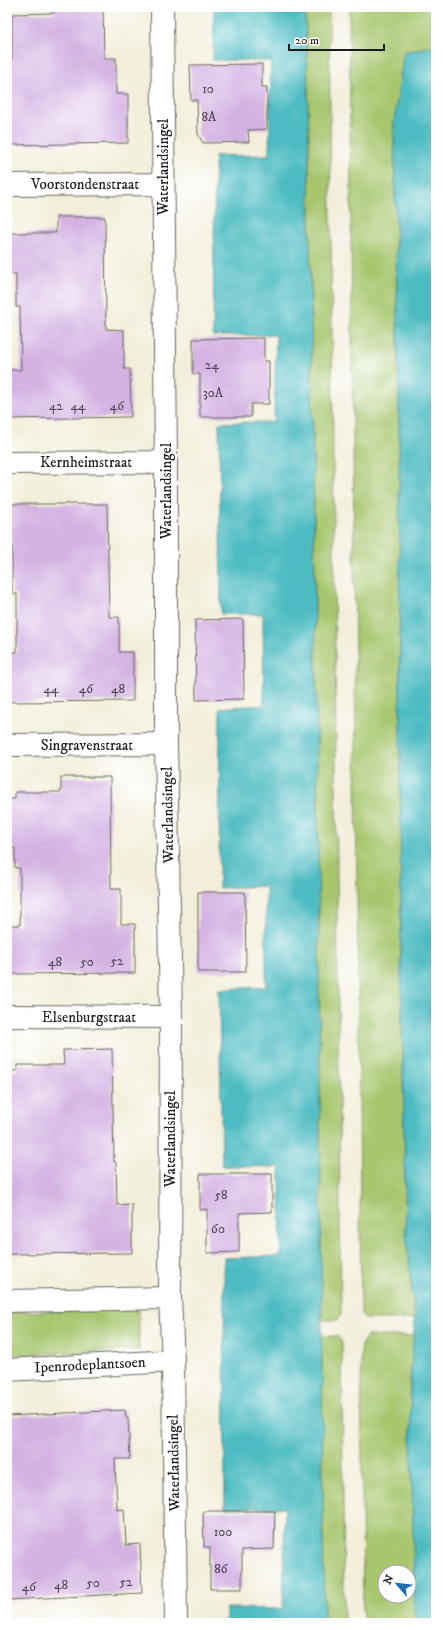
<svg xmlns="http://www.w3.org/2000/svg" width="443" height="1630" font-family="'IM FELL DW Pica',serif">
<style>
.green{fill:#a7c66e;stroke:#627145;fill-rule:evenodd}
.water{fill:#4dbcc2;stroke:#346c6f}
.building{fill:#d4b3e3}
.lines{fill:none;stroke-linecap:round;stroke-linejoin:round}
.minor-casing{stroke:#67665e;stroke-width:24}
.minor{stroke:#fff;stroke-width:22}
.labels{text-anchor:middle;dominant-baseline:central;stroke-width:4;stroke-linejoin:round;paint-order:stroke}
.number-label{font-size:13px;fill:#4a424e}
.street-label{font-size:15px;fill:#1c1c1c;stroke:#fff}
</style>
<rect width="100%" height="100%" fill="#fff"/>
<filter id="ink" filterUnits="userSpaceOnUse"><feTurbulence type="fractalNoise" baseFrequency=".025" numOctaves="2"/><feDisplacementMap in="SourceGraphic" scale="8" xChannelSelector="R" yChannelSelector="G"/><feConvolveMatrix kernelMatrix="1 2 1 2 8 2 1 2 1" color-interpolation-filters="sRGB"/></filter>
<filter id="wash" filterUnits="userSpaceOnUse"><feTurbulence type="fractalNoise" baseFrequency=".012" numOctaves="4" result="noise"/><feDisplacementMap in="SourceGraphic" scale="16" xChannelSelector="R" yChannelSelector="G"/><feGaussianBlur stdDeviation="0.9" result="paint"/><feColorMatrix in="noise" values="0 0 0 0 0 0 0 0 0 0 0 0 0 0 0 0 0 1.4 0 .05"/><feComposite in="paint" operator="in"/></filter>
<g filter="url(#wash)">
<rect width="100%" height="100%" fill="#f2eed9"/>
<path class="green" d="M305 7H329L341 1315 337 1320H321L318 813 308 83Z
M349 7H436V45L404 52 394 124 399 396 401 957 406 1234 415 1319H365L361 1315Z
M139 1310V1350L7 1355V1312Z
M321 1336H337L342 1342 344 1623H324Z
M367 1336H414L410 1383 415 1623H363L361 1345ZM385 1572H409V1596H385Z"/>
<path class="water" d="M214 7H305L308 83 318 813 324 1623H226V1608L283 1609 285 1508H225L224 1258 281 1256 280 1167 222 1166 219 989 266 987V886L219 888 220 708 264 705 263 614H221L219 423 274 422 276 335 213 336 215 156 269 155 271 61 213 60Z
M436 45V1623H415L410 1383 415 1319 406 1234 401 957 399 396 394 124 404 52Z"/>
<g id="blocks">
<path class="building" d="M54 7H103L104 58H116V94H128V143L7 145V59H12V14L54 13Z
M262 64V87H267V129L248 130 249 142 203 143 198 134 197 100H191L190 65Z
M56 217H105L106 329 124 330V369H130L131 417 7 419V370H21L20 307H16V274H7V233H56Z
M264 338V361H269V404H251V417H200V374H193V339Z
M12 504H107L109 617H119V652H133V701L7 702V652H17V594H12Z
M243 619 244 699 196 700 195 620Z
M61 777H110L111 889H121V924H135V973L7 974V925H20V868H15V848H7V799H15V792H61Z
M198 892H245L246 972H198Z
M112 1049 114 1162H116L117 1205 132 1204V1253L7 1254V1071H17V1065H64L63 1050Z
M200 1174H272V1212L239 1213V1252L207 1253V1209L200 1210Z
M125 1410 126 1418H128L130 1459H115L117 1510 124 1509 126 1545 140 1544 142 1593 7 1600V1416Z
M203 1511H275L274 1549 242 1550V1589H210V1547H204Z"/>
</g>
</g>
<g filter="url(#ink)">
<use href="#blocks" fill-opacity="0" stroke="#67665e" stroke-width="1"/>
<g class="lines">
<g class="minor-casing">
<path id="minor" d="M162 7 166 462V744L171 1017 170 1298 173 1361 176 1623
M7 185 163 184
M7 463 166 462
M7 745 166 744
M7 1016 171 1017
M7 1301 170 1298
M7 1370 173 1361"/>
</g>
<use href="#minor" class="minor"/>
</g>
</g>
<g class="labels">
<g class="number-label">
<text x="208" y="89">10</text>
<text x="209" y="117">8A</text>
<text x="212" y="365">24</text>
<text x="213" y="393">30A</text>
<text x="56" y="406">42</text>
<text x="78" y="406">44</text>
<text x="117" y="406">46</text>
<text x="51" y="689">44</text>
<text x="86" y="689">46</text>
<text x="118" y="689">48</text>
<text x="117" y="961">52</text>
<text x="55" y="962">48</text>
<text x="87" y="962">50</text>
<text x="221" y="1195">58</text>
<text x="218" y="1229">60</text>
<text x="223" y="1532">100</text>
<text x="221" y="1569">86</text>
<text x="126" y="1582">52</text>
<text x="93" y="1583">50</text>
<text x="61" y="1585">48</text>
<text x="29" y="1587">46</text>
</g>
<g class="street-label">
<text transform="translate(163 167) rotate(-90)">Waterlandsingel</text>
<text x="85" y="184">Voorstondenstraat</text>
<text x="86" y="462">Kernheimstraat</text>
<text transform="translate(166 491) rotate(-90)">Waterlandsingel</text>
<text x="87" y="745">Singravenstraat</text>
<text transform="translate(168 815) rotate(-91)">Waterlandsingel</text>
<text x="89" y="1017">Elsenburgstraat</text>
<text transform="translate(170 1139) rotate(-90)">Waterlandsingel</text>
<text transform="translate(90 1365) rotate(-3)">Ipenrodeplantsoen</text>
<text transform="translate(174 1463) rotate(-91)">Waterlandsingel</text>
</g>
</g>
<rect width="443" height="1630" fill="none" stroke="#fff" stroke-width="24"/>
<g transform="translate(397 1584) rotate(298)"><circle r="19" fill="#ffffff" stroke="#a4a4a4"/>
<path d="M0-3L7 15L0 10L-7 15Z" fill="#1f6fb2"/>
<text y="-6" font-size="11" font-weight="bold" text-anchor="middle" fill="#1c1c1c">N</text>
</g>
<path d="M289 44v6h95v-6" fill="none" stroke="#1c1c1c" stroke-width="2"/>
<text x="295" y="44" font-size="12" fill="#1c1c1c" stroke="#ffffff" stroke-width="3" paint-order="stroke">20 m</text>
</svg>
